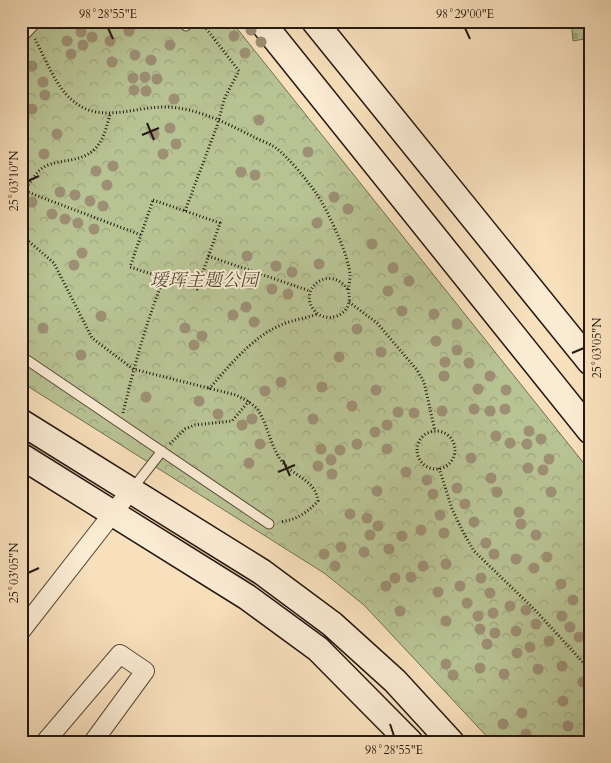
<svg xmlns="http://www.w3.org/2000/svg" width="611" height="763" font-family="Cardo,'Noto Serif SC',serif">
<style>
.cemetery{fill:url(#cemetery-stones);stroke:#6f6e53}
.park{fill:url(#park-crowns);stroke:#6f6e53}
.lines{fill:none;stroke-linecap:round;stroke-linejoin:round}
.lane-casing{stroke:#5a4b3c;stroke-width:11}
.street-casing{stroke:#5a4b3c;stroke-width:20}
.secondary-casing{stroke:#261912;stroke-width:28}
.path{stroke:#261912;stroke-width:3;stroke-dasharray:1 2.5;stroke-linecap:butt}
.lane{stroke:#faebd3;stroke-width:9}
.street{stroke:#faebd3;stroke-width:18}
.secondary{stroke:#faebd3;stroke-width:25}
.tree{fill:#9d8f74}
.ticks{fill:none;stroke:#261912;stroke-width:2}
.labels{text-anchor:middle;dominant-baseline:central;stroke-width:4;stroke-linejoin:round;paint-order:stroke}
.park-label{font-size:18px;font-style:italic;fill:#524c39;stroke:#faebd3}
.neatline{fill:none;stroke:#261912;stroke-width:2}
.ticks-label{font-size:12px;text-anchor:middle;fill:#261912}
</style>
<defs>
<pattern id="cemetery-stones" width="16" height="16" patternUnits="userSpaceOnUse" patternTransform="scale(1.25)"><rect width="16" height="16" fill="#b8c394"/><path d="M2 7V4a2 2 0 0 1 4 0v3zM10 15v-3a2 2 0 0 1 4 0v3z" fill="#9ea77f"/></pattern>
<pattern id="park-crowns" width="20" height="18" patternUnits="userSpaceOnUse" patternTransform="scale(1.25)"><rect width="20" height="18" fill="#b8c394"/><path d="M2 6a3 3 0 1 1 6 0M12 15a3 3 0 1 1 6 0" fill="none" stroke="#9ea77f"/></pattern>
</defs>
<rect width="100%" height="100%" fill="#f8e0bc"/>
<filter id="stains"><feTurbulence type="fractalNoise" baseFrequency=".004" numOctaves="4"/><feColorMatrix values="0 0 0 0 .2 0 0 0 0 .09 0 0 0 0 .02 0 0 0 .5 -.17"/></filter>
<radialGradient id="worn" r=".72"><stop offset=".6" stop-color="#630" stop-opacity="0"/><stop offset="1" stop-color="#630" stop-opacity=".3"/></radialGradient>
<path class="cemetery" d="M571 21H590V38L573 41Z"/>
<path class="park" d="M21 21H231L590 471V742H492L364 605 324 573 21 382Z"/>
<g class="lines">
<g class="lane-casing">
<path id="lane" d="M182 21 186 26
M21 39 38 21
M21 356 269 524
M133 488 162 451"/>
</g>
<g class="street-casing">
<path id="street" d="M21 631 131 490
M45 742 120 654 145 671 93 742"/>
</g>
<g class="secondary-casing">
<path id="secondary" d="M261 21 590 431
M314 21 590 362
M21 422 262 572 332 624 395 681 451 742
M21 456 247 597 318 649 410 742"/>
</g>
<path class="path" d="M35 39C45 58 56 87 72 100 100 125 134 106 167 107 197 108 226 123 252 136 259 140 269 143 276 148 287 156 308 181 316 193 327 209 350 257 350 276 350 280 349 284 349 287 348 292 350 297 349 302 346 318 324 323 314 310 297 289 330 263 348 290
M22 190 141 235
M21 197C23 191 27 186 31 181 36 174 40 168 48 165 64 159 81 162 95 149 104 139 107 126 110 114
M153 200 220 223 197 289 130 267Z
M185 211 217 126 225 97 239 71 205 27H197
M21 230 26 239 54 263 92 338 133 369 236 395C244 399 252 403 258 410 269 427 271 451 285 465 297 477 316 482 318 501 307 513 296 520 280 522
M208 256 310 291
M349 302 377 323 417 370 424 382 435 431
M209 389C230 365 251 338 281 325 292 320 306 318 318 314
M123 413C134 367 146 322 164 278
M417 450a19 19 0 1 1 38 0a19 19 0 1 1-38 0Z
M170 444 185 429 195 425 232 421 249 401
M439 468 452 509 463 532 474 551 536 611 590 670"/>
<use href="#lane" class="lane"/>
<use href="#street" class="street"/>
<use href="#secondary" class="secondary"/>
</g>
<g class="tree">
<circle cx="251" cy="30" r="5.5"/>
<circle cx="129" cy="31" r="5.5"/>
<circle cx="81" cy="32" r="5.5"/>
<circle cx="234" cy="36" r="5.5"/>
<circle cx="92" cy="37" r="5.5"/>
<circle cx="67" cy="41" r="5.5"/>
<circle cx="110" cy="41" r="5.5"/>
<circle cx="261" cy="42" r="5.5"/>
<circle cx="83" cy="45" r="5.5"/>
<circle cx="170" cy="45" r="5.5"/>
<circle cx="245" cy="53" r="5.5"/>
<circle cx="71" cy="54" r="5.5"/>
<circle cx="135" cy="55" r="5.5"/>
<circle cx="151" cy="60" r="5.5"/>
<circle cx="112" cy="62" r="5.5"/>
<circle cx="32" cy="66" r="5.5"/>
<circle cx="145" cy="77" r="5.5"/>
<circle cx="133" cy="78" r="5.5"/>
<circle cx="157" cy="79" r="5.5"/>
<circle cx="43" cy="82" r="5.5"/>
<circle cx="134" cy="90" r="5.5"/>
<circle cx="146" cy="91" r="5.5"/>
<circle cx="45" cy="95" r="5.5"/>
<circle cx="174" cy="99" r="5.5"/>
<circle cx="32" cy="109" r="5.5"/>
<circle cx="259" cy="120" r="5.5"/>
<circle cx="170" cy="128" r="5.5"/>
<circle cx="57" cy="134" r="5.5"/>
<circle cx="154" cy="134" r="5.5"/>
<circle cx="176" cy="144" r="5.5"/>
<circle cx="308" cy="152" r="5.5"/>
<circle cx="44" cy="154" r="5.5"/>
<circle cx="163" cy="154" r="5.5"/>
<circle cx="113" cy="166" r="5.5"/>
<circle cx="96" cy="171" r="5.5"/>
<circle cx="241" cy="172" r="5.5"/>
<circle cx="255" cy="175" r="5.5"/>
<circle cx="107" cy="185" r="5.5"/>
<circle cx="60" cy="192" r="5.5"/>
<circle cx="75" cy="195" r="5.5"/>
<circle cx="334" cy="197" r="5.5"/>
<circle cx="90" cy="201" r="5.5"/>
<circle cx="32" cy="202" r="5.5"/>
<circle cx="103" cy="206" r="5.5"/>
<circle cx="348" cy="209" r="5.5"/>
<circle cx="52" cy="214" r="5.5"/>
<circle cx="65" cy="219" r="5.5"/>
<circle cx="78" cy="223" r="5.5"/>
<circle cx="317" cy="223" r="5.5"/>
<circle cx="94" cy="229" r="5.5"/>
<circle cx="372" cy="244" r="5.5"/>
<circle cx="82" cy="253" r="5.5"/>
<circle cx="247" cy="256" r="5.5"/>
<circle cx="319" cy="264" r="5.5"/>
<circle cx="74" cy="265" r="5.5"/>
<circle cx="276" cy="266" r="5.5"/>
<circle cx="393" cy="268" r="5.5"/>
<circle cx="292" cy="272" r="5.5"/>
<circle cx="409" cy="281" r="5.5"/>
<circle cx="250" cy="284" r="5.5"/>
<circle cx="272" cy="289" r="5.5"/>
<circle cx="388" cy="291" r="5.5"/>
<circle cx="288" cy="294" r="5.5"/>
<circle cx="246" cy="307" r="5.5"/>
<circle cx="402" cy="311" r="5.5"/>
<circle cx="434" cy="314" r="5.5"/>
<circle cx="233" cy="315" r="5.5"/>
<circle cx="101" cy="316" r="5.5"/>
<circle cx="254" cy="322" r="5.5"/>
<circle cx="457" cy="324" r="5.5"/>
<circle cx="43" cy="328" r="5.5"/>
<circle cx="185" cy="328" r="5.5"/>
<circle cx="357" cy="329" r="5.5"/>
<circle cx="202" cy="336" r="5.5"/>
<circle cx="436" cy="341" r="5.5"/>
<circle cx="194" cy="345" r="5.5"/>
<circle cx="457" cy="350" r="5.5"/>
<circle cx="381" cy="352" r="5.5"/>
<circle cx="81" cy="355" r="5.5"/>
<circle cx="339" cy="357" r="5.5"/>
<circle cx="445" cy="362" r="5.5"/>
<circle cx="469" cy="363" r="5.5"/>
<circle cx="444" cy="376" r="5.5"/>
<circle cx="490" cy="376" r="5.5"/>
<circle cx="281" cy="382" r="5.5"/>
<circle cx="322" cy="387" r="5.5"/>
<circle cx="478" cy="389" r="5.5"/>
<circle cx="376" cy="390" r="5.5"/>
<circle cx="506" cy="390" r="5.5"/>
<circle cx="265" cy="391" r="5.5"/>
<circle cx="146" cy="397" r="5.5"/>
<circle cx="199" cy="401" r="5.5"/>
<circle cx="352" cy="406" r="5.5"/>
<circle cx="474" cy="409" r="5.5"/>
<circle cx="505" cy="409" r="5.5"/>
<circle cx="442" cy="411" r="5.5"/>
<circle cx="490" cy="411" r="5.5"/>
<circle cx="398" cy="412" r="5.5"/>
<circle cx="414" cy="413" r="5.5"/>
<circle cx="218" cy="414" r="5.5"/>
<circle cx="252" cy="419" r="5.5"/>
<circle cx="313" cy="419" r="5.5"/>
<circle cx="242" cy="425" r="5.5"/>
<circle cx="387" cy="425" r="5.5"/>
<circle cx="529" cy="431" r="5.5"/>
<circle cx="375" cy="432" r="5.5"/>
<circle cx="496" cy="436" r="5.5"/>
<circle cx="541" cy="439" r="5.5"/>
<circle cx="510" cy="443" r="5.5"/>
<circle cx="260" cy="444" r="5.5"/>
<circle cx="357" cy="444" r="5.5"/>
<circle cx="527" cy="444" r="5.5"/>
<circle cx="321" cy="449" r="5.5"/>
<circle cx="387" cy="449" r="5.5"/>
<circle cx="340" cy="450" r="5.5"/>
<circle cx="471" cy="458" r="5.5"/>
<circle cx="549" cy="459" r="5.5"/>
<circle cx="331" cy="460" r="5.5"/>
<circle cx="249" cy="463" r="5.5"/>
<circle cx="318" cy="466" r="5.5"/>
<circle cx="528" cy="468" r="5.5"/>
<circle cx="543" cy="470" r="5.5"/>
<circle cx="406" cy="472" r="5.5"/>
<circle cx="332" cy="474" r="5.5"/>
<circle cx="491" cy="478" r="5.5"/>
<circle cx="427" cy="480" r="5.5"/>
<circle cx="457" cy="488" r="5.5"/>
<circle cx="377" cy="491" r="5.5"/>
<circle cx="497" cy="492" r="5.5"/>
<circle cx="551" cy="492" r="5.5"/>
<circle cx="433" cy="494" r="5.5"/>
<circle cx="465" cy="504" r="5.5"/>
<circle cx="519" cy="512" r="5.5"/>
<circle cx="350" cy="514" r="5.5"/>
<circle cx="440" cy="515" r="5.5"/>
<circle cx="367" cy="518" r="5.5"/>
<circle cx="474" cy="522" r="5.5"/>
<circle cx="521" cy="524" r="5.5"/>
<circle cx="378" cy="526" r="5.5"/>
<circle cx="421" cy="530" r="5.5"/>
<circle cx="444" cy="533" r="5.5"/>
<circle cx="370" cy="535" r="5.5"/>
<circle cx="536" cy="535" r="5.5"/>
<circle cx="402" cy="536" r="5.5"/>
<circle cx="486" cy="543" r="5.5"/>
<circle cx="341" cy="547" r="5.5"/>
<circle cx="389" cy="549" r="5.5"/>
<circle cx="364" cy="552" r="5.5"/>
<circle cx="324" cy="554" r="5.5"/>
<circle cx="494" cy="554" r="5.5"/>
<circle cx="547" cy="557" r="5.5"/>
<circle cx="516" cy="559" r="5.5"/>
<circle cx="446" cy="564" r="5.5"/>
<circle cx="335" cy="566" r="5.5"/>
<circle cx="423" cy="566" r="5.5"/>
<circle cx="534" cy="568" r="5.5"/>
<circle cx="411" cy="577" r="5.5"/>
<circle cx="395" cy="578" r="5.5"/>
<circle cx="481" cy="578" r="5.5"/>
<circle cx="561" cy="584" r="5.5"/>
<circle cx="386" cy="586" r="5.5"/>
<circle cx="460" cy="586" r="5.5"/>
<circle cx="438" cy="592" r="5.5"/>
<circle cx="490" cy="593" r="5.5"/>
<circle cx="573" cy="600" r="5.5"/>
<circle cx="467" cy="603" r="5.5"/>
<circle cx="510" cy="606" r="5.5"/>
<circle cx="526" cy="610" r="5.5"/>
<circle cx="400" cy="611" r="5.5"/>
<circle cx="493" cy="613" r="5.5"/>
<circle cx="478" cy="616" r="5.5"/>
<circle cx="562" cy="616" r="5.5"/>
<circle cx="446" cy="621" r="5.5"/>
<circle cx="536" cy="624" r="5.5"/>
<circle cx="570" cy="627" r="5.5"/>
<circle cx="480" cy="629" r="5.5"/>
<circle cx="516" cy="631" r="5.5"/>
<circle cx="495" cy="633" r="5.5"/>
<circle cx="579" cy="637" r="5.5"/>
<circle cx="549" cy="641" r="5.5"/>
<circle cx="487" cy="644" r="5.5"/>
<circle cx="530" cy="647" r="5.5"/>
<circle cx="517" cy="653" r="5.5"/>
<circle cx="446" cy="664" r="5.5"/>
<circle cx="562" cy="666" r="5.5"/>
<circle cx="480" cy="668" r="5.5"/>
<circle cx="538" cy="669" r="5.5"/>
<circle cx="504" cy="674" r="5.5"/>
<circle cx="453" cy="675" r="5.5"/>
<circle cx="583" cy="682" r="5.5"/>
<circle cx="563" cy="701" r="5.5"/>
<circle cx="522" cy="713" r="5.5"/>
<circle cx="503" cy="724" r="5.5"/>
<circle cx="568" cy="726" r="5.5"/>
<circle cx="526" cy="734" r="5.5"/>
</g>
<path class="ticks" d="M108 28 113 39M465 28 470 39M147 123 154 140M142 135 159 128M28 181 39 176M572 353 584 348M283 460 290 476M278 472 295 465M28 573 39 568M390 724 394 736"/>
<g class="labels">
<g class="park-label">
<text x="204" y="280">瑷珲主题公园</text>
</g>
</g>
<rect width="611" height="763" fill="none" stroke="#f8e0bc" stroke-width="55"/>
<rect x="28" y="28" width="556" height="708" class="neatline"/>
<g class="ticks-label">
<text x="108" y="18">98°28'55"E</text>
<text x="465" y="18">98°29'00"E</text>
<text transform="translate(14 181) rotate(-90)" y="4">25°03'10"N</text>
<text transform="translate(597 348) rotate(-90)" y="4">25°03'05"N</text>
<text transform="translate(14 573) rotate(-90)" y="4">25°03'05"N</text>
<text x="394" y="754">98°28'55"E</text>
</g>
<rect width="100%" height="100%" filter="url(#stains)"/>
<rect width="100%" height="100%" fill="url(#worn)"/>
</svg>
